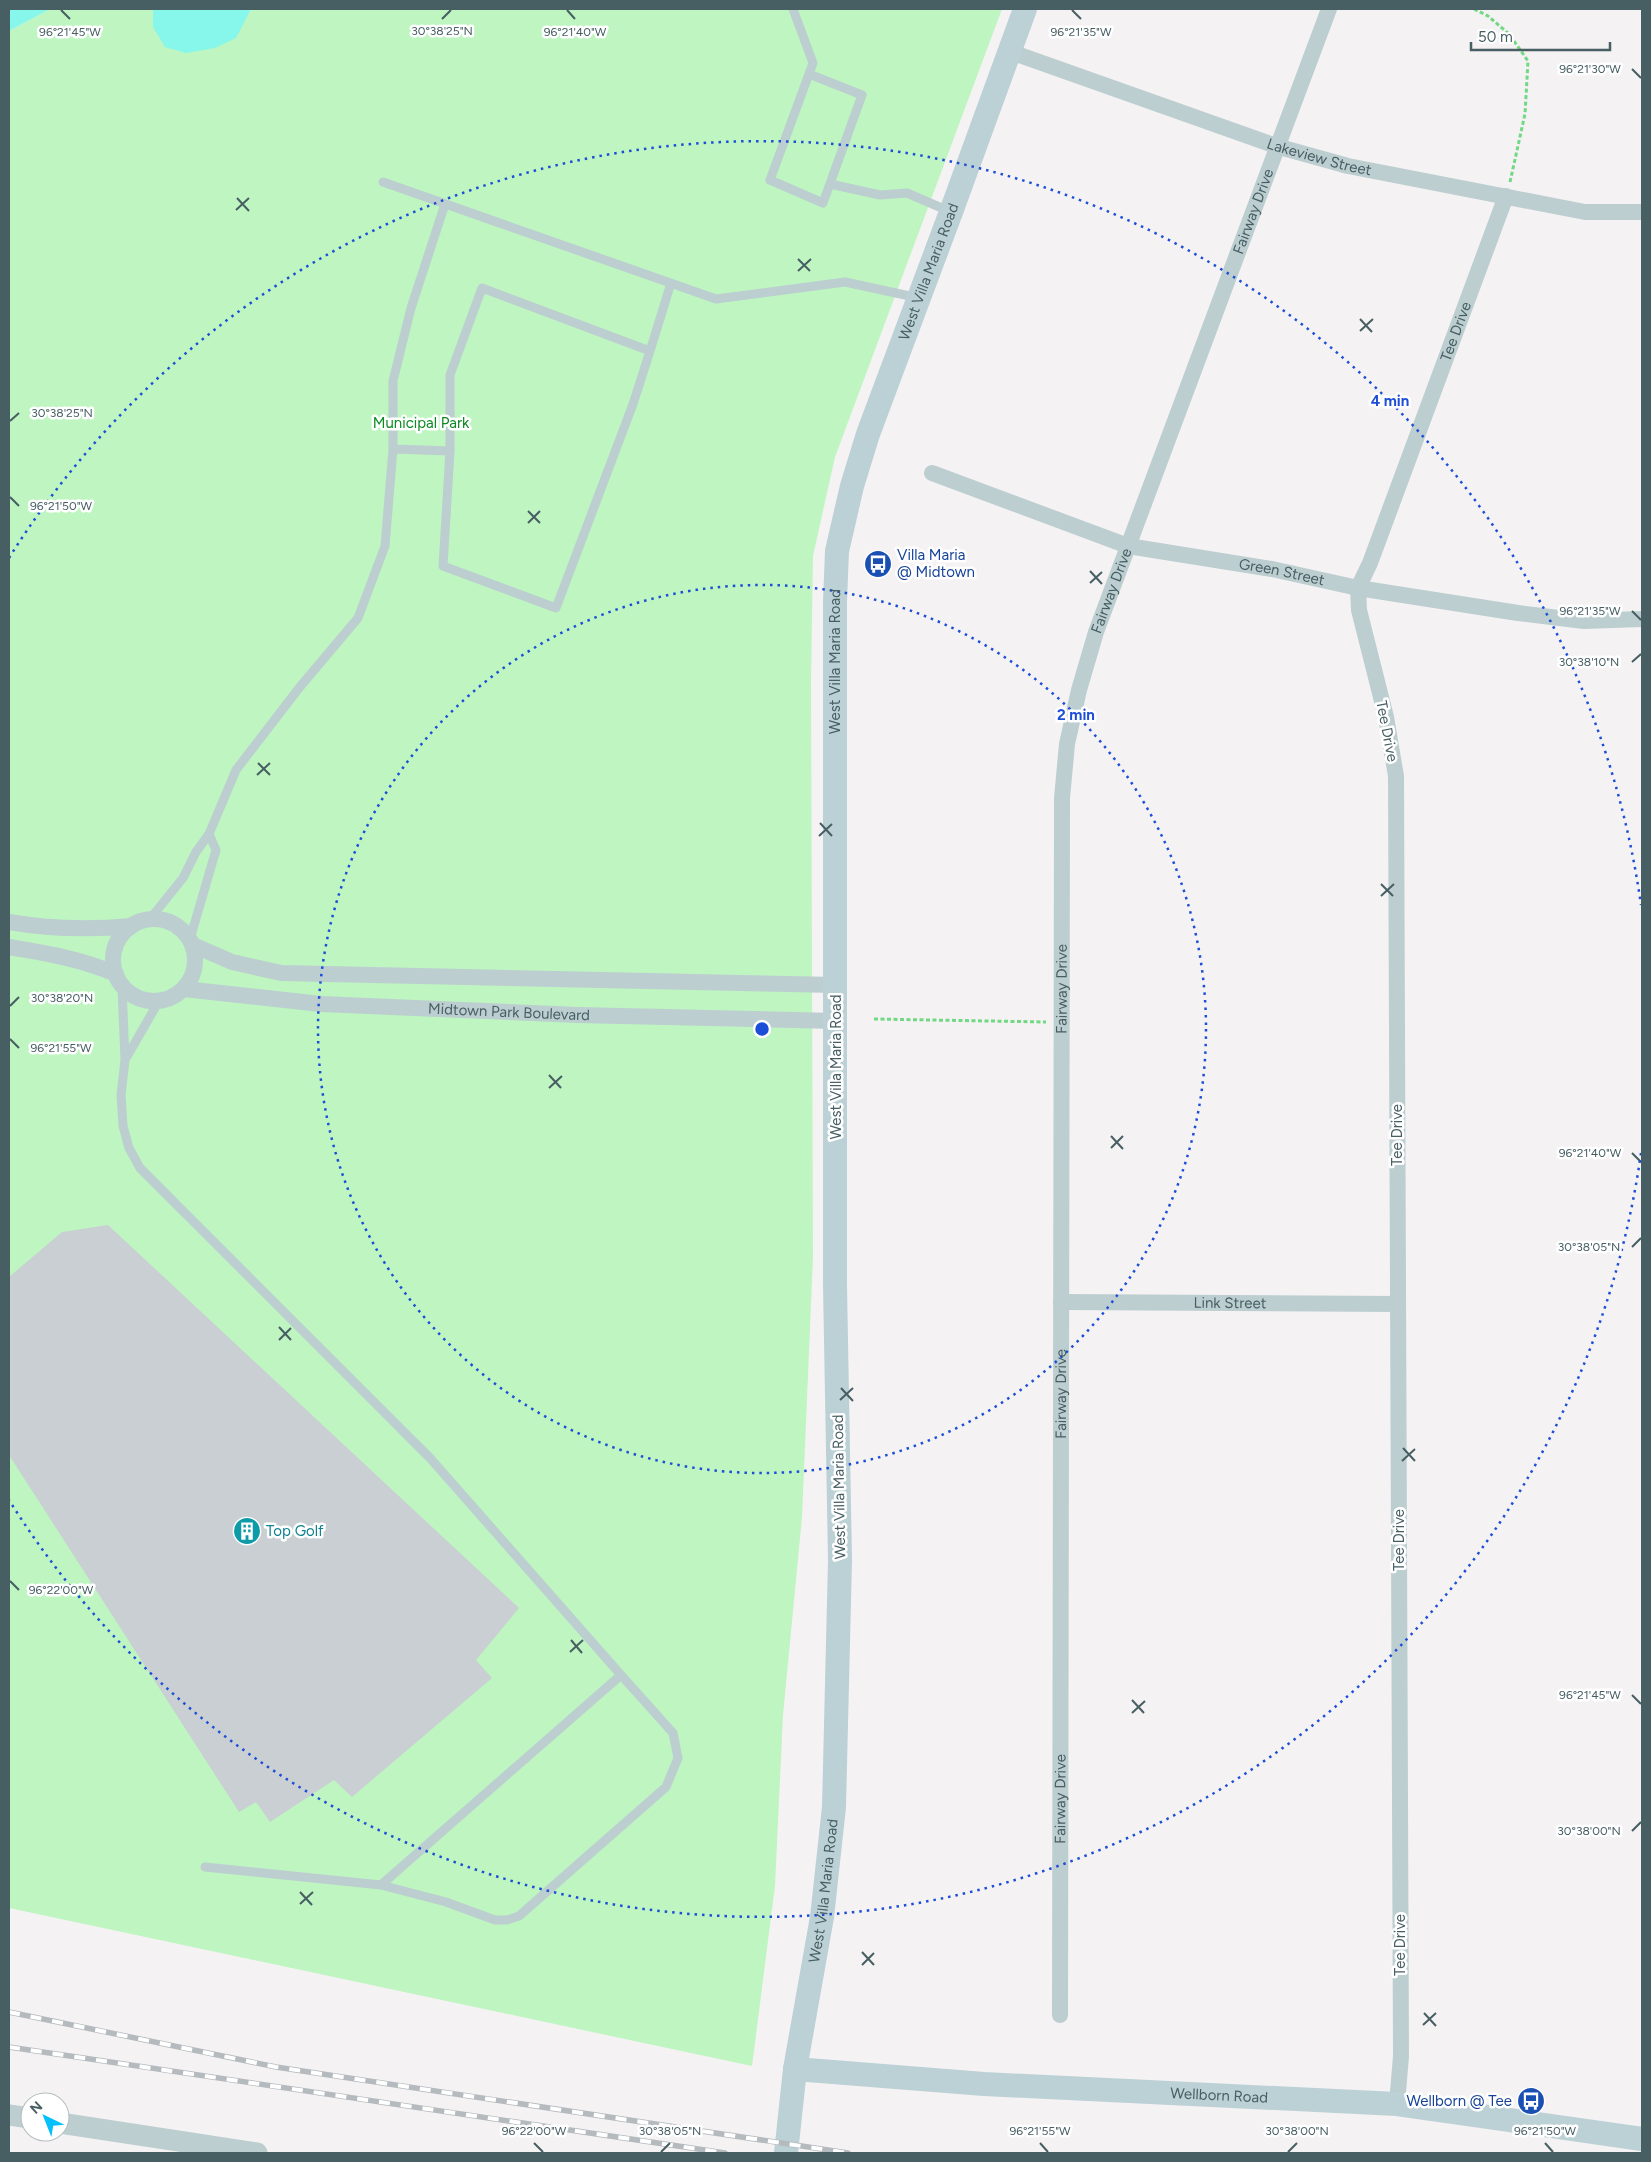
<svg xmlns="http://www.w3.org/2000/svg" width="1651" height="2162" font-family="Figtree,sans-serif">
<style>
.green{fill:#bef5c1}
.water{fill:#86f7ea}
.building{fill:#c9cfd2}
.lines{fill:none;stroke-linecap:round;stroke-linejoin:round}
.path{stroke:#71d884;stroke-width:3;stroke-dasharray:4 2.5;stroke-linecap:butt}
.service{stroke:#bcced0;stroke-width:9}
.minor{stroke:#bcced0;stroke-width:16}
.tertiary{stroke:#bcced0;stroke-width:21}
.secondary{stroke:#bcd1d6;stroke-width:24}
.rail-casing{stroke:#b4babd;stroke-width:5.5}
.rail{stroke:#fff;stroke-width:4;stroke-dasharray:11;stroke-linecap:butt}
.ticks{fill:none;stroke:#475e63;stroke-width:2}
.ring{fill:none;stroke:#1d4ed8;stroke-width:2.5;stroke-dasharray:2.5 5}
.labels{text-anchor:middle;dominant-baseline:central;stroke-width:5;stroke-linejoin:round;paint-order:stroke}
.street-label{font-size:15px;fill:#475e63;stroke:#fff}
.park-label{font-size:15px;fill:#0d8923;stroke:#fff}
.transit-label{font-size:15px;fill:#164399;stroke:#fff;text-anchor:start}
.culture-label{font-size:15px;fill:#0d838f;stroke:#fff;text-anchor:start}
.ticks-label{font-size:12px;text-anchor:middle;fill:#475e63;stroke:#fff;stroke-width:5;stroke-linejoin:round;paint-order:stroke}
.centre{fill:#1d4ed8;stroke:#fff;stroke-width:2.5}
.ring-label{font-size:15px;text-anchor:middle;font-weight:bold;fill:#1d4ed8;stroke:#fff;stroke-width:5;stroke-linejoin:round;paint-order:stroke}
</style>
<rect width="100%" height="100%" fill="#f5f2f3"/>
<path class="green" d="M50 9H153V27L235 38 251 9H1002L835 457 813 556 811 681 813 1257 802 1517 783 1715 775 1886 752 2066 9 1908V31Z"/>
<path class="water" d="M9 9H50L9 31Z
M153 9H251L236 38 215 48 186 53 165 47 153 27Z"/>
<path class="building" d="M108 1225 519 1608 476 1660 492 1678 352 1797 334 1780 270 1822 256 1802 239 1812 9 1455V1277L62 1232Z"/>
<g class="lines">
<path class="path" d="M1474 9 1488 16 1509 34 1528 61 1525 114 1510 182
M874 1019 1046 1022"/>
<path class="service" d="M793 9 813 63 770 180 823 203 862 95 809 74
M383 182 716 299 845 282 919 298
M830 184 880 195 907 193 951 212
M650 351 671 283
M393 449 450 451V375L482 288 650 351 633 404 556 608 443 566 450 451
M150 919 183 878 196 852 209 834 236 770 299 688 358 618 385 546 393 449V381L411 308 445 204
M190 939 216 850 209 834
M122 986 125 1060 121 1095 123 1126 129 1148 140 1168 430 1458 621 1675 381 1885 446 1902 495 1920H507L519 1916 666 1787 678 1758 673 1733 621 1675
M125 1060 159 1001
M205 1867 381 1885"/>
<g class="minor">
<path id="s1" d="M1008 51 1276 146 1348 166 1585 212H1642"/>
<path id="s2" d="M932 473 1128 546 1272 569 1358 588 1518 613 1584 621 1642 619"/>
<circle cx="154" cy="960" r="41"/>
<path d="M9 922C50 929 90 930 132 926"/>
<path d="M193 945 232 962 281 973 836 985"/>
<path d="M9 947C46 953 81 959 116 974"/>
<path id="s3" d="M184 989 321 1004 578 1015 836 1021"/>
<path id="s4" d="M1061 1302 1398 1304"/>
<path id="s5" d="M1060 2015 1062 798 1067 744 1079 690 1096 632 1329 9"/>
<path id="s6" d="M1397 2104 1401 2056 1396 776 1386 717 1359 610 1358 588 1370 563 1506 196"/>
</g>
<path class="tertiary" d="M9 2115 30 2118
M60 2123 257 2153"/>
<g class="secondary">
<path id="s7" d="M795 2069 984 2084 1397 2104 1642 2139"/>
<path id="s8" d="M786 2153 795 2069 822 1917 834 1807 840 1560 835 1285V601L837 551 852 486 868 434 951 212 1025 9"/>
</g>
<g class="rail-casing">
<path id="rail" d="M9 2012 276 2067 848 2153
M9 2047 725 2153"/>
</g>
<use href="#rail" class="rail"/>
</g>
<path class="ticks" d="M61 10 70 19M567 10 575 19M1072 10 1081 19M442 19 451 10M1632 69 1641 78M237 198 249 211M236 210 249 198M798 259 810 271M798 271 811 259M1360 319 1372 332M1360 331 1373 319M10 421 19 413M10 497 19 506M528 511 540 523M528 523 540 511M1090 571 1102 584M1090 583 1102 572M1632 611 1641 620M1632 662 1641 654M258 763 270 775M257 775 270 763M820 823 832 836M819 836 832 824M1381 884 1393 896M1381 896 1394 884M10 1006 19 997M10 1039 19 1048M549 1075 561 1088M549 1088 562 1076M1111 1136 1123 1149M1111 1148 1123 1136M1632 1153 1641 1162M1632 1247 1641 1238M279 1327 291 1340M279 1340 291 1328M841 1388 853 1401M840 1400 853 1388M1403 1448 1415 1461M1402 1461 1415 1449M10 1581 19 1590M571 1640 582 1653M570 1652 583 1640M1632 1695 1641 1704M1132 1700 1144 1713M1132 1713 1145 1701M1632 1831 1641 1822M300 1892 312 1905M300 1904 313 1892M862 1952 874 1965M862 1965 874 1953M1424 2013 1436 2026M1423 2025 1436 2013M534 2143 543 2152M1040 2143 1048 2152M1545 2143 1553 2152M661 2152 670 2143M1288 2152 1297 2143"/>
<g class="ring">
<circle cx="762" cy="1029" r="444"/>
<path d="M1641 1153A888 888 0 0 1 9 1500M9 558A888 888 0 0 1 1641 905"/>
</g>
<defs>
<g id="bus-disc" transform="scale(1.4375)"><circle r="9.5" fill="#1a4fb4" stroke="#fff"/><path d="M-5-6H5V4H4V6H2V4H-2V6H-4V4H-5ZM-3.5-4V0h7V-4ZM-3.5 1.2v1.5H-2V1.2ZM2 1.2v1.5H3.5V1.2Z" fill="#fff"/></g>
<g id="building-disc" transform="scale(1.4375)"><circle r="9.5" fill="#0f9aa8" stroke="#fff"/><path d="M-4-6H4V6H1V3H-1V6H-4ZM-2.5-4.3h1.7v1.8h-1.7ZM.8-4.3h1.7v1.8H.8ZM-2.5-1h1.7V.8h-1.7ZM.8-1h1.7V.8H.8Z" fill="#fff"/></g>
</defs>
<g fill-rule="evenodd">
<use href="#bus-disc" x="878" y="564"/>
<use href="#building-disc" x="247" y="1531"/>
<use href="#bus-disc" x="1531" y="2101"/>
</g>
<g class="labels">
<g class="street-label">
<text stroke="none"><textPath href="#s1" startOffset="329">Lakeview Street</textPath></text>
<text stroke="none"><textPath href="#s5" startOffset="1836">Fairway Drive</textPath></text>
<text stroke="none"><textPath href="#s8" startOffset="1900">West Villa Maria Road</textPath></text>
<text stroke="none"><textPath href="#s6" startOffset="1795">Tee Drive</textPath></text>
<text stroke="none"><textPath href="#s2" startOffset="365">Green Street</textPath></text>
<text stroke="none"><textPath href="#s5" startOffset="1431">Fairway Drive</textPath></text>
<text stroke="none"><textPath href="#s8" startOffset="1495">West Villa Maria Road</textPath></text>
<text transform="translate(1387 731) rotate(79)">Tee Drive</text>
<text stroke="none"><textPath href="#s5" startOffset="1026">Fairway Drive</textPath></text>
<text stroke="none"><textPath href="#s3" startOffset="326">Midtown Park Boulevard</textPath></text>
<text transform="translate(836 1067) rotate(-90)">West Villa Maria Road</text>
<text transform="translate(1397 1135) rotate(-90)">Tee Drive</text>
<text stroke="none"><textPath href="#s4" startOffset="169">Link Street</textPath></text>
<text stroke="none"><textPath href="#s5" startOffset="621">Fairway Drive</textPath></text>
<text transform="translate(839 1487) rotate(-91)">West Villa Maria Road</text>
<text transform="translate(1399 1540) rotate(-90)">Tee Drive</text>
<text stroke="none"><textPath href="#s5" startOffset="216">Fairway Drive</textPath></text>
<text stroke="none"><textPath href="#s8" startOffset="265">West Villa Maria Road</textPath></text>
<text transform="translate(1400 1945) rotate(-90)">Tee Drive</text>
<text stroke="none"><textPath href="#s7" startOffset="425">Wellborn Road</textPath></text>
</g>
<g class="park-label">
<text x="421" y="423">Municipal Park</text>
</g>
<g class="transit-label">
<text x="897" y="555">Villa Maria<tspan x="897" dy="17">@ Midtown</tspan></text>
<text x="1512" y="2101" text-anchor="end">Wellborn @ Tee</text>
</g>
<g class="culture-label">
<text x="266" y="1531">Top Golf</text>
</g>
</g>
<g class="ticks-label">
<text x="442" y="35">30°38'25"N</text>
<text x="70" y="36">96°21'45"W</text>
<text x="575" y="36">96°21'40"W</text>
<text x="1081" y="36">96°21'35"W</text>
<text x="1590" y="73">96°21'30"W</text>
<text x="62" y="417">30°38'25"N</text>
<text x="61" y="510">96°21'50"W</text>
<text x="1590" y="615">96°21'35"W</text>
<text x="1589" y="666">30°38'10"N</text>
<text x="62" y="1002">30°38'20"N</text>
<text x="61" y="1052">96°21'55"W</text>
<text x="1590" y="1157">96°21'40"W</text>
<text x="1589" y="1251">30°38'05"N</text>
<text x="61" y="1594">96°22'00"W</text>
<text x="1590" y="1699">96°21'45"W</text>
<text x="1589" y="1835">30°38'00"N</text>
<text x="534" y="2135">96°22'00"W</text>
<text x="1040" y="2135">96°21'55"W</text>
<text x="1545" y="2135">96°21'50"W</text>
<text x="670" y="2135">30°38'05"N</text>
<text x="1297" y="2135">30°38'00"N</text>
</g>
<circle cx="762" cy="1029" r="8" class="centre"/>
<g class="ring-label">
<text x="1390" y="406">4 min</text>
<text x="1076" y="720">2 min</text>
</g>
<rect width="1651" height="2162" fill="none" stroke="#475e63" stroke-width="20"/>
<g transform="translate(45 2117) rotate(317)"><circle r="24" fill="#ffffff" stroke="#b5bfc1"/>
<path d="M0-4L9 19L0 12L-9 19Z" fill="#06c0fb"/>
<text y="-8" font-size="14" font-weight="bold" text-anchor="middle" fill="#475e63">N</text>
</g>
<path d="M1471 42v8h139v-8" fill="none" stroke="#475e63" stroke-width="2.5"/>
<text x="1478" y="42" font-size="15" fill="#475e63" stroke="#ffffff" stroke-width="4" paint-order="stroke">50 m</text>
</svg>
